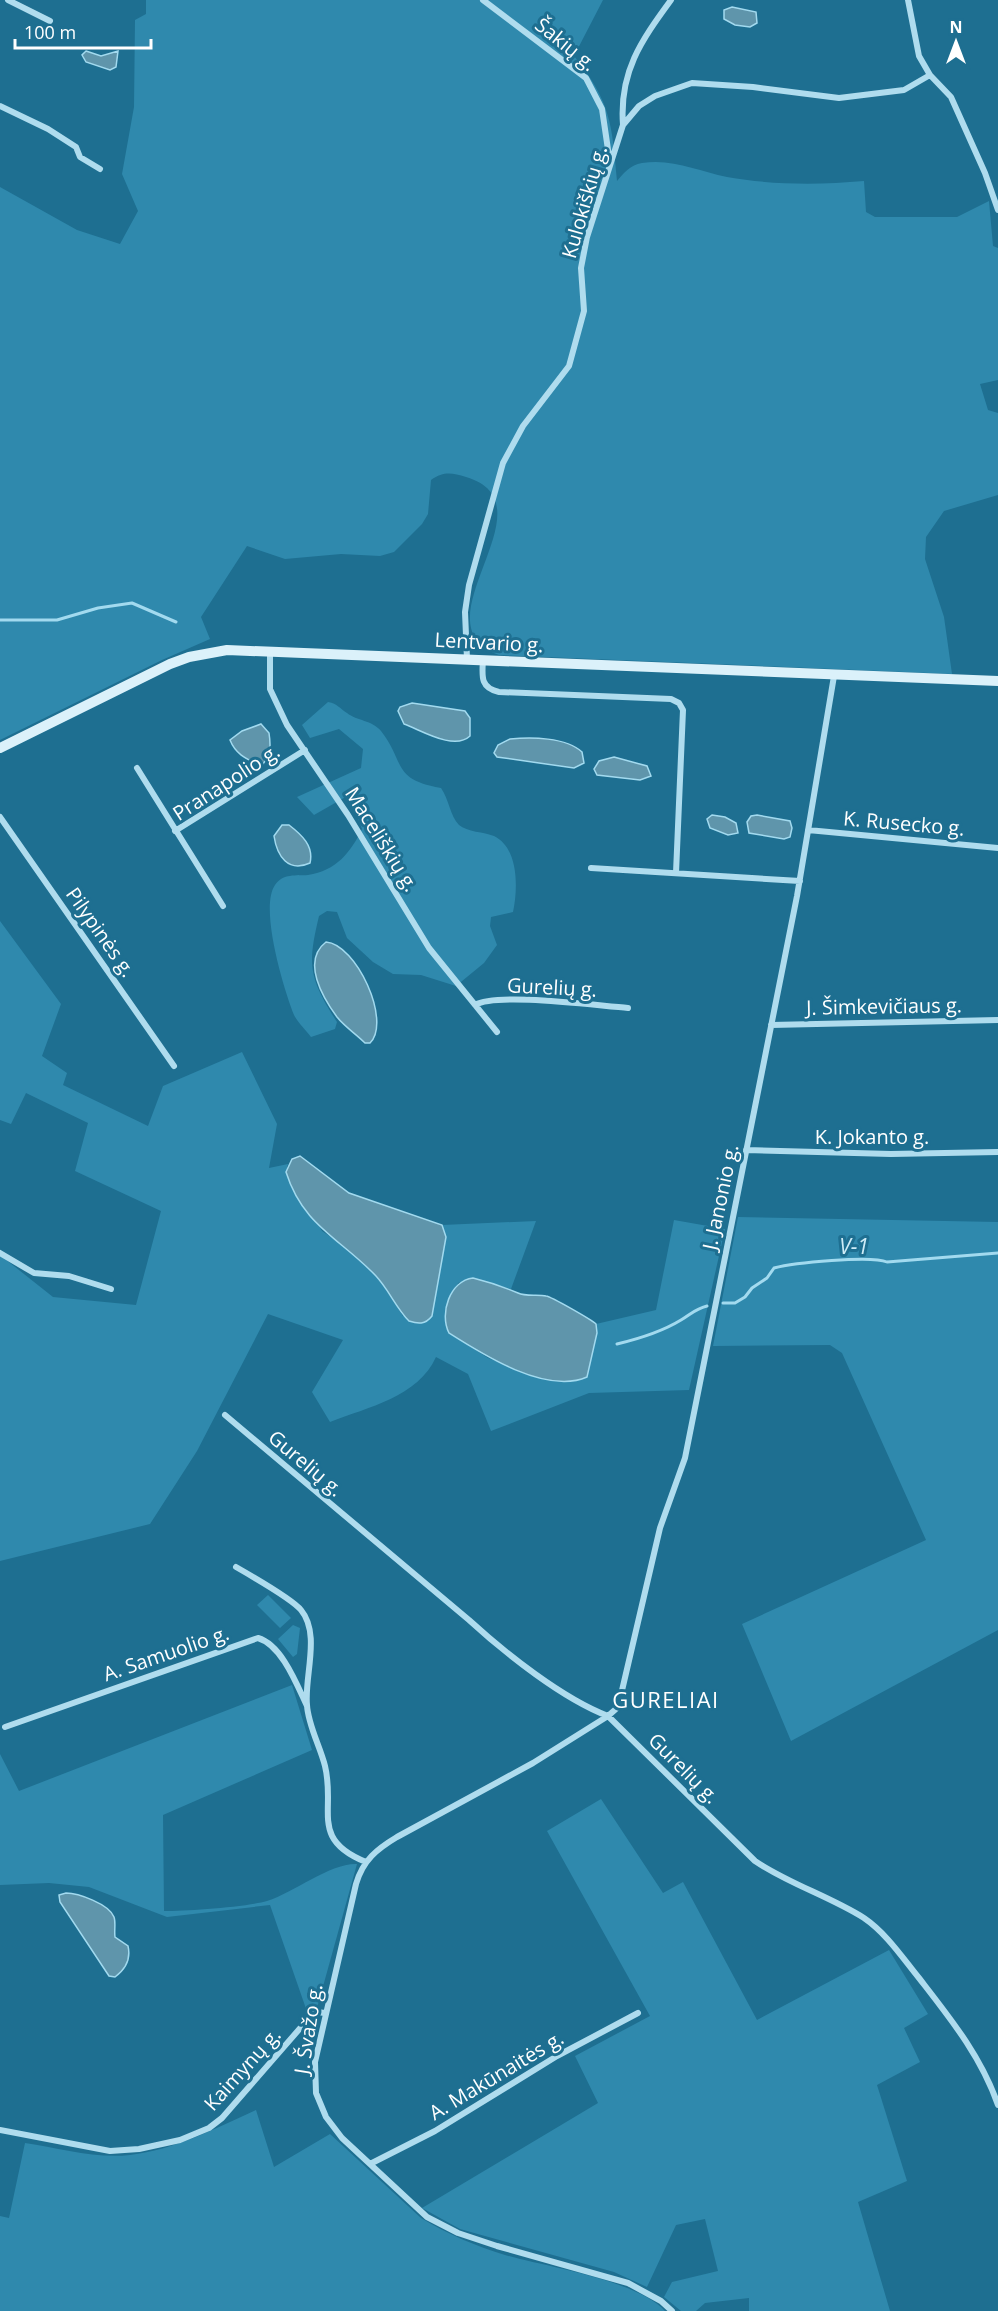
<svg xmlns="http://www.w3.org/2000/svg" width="998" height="2311" font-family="'Open Sans',sans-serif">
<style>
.green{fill:#2f89ad}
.water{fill:#5f95ab;stroke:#a2daef;stroke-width:1.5}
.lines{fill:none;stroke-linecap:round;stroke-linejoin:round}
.stream{stroke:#a2daef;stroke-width:3}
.minor{stroke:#afdcee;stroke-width:6}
.secondary{stroke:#dbf1fa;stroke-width:10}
.labels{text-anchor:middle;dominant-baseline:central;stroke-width:6;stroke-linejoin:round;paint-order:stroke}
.street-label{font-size:20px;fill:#fff;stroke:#1e6f91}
.water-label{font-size:21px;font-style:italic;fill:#cfecf7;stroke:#1e6f91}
.quarter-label{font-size:22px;letter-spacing:1.5px;fill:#fff;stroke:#1e6f91}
</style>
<rect width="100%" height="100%" fill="#1e6f91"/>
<path class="green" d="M146 0H603L574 56C611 102 612 124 617 181 624 173 630 165 642 163 672 158 698 171 727 177 772 185 819 185 864 181L866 212 875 217H957L989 201 993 246 998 248V380L980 384 988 410 998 413V495L944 511 926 537 925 559 944 617 952 674 499 655C412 625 557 504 466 477 452 473 444 471 431 480L428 514 422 524 394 552 380 556 341 554 285 559 247 546 201 617 210 639 162 660 0 740V187L77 230 120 244 138 211 122 174 134 107 135 20 146 14Z
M328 702C338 704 339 708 347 713 357 721 372 720 381 731 406 763 391 779 441 788 449 799 450 816 459 825 467 832 484 832 494 836 519 848 518 889 513 912L491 917 490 926 497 945 484 963 456 986 421 975 393 974 373 962 347 938 337 912 327 911 319 916C307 966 309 978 337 1022L335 1029 311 1037C306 1030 298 1023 294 1015 284 990 259 908 275 885 283 873 296 876 308 875 336 871 351 852 362 829L349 795 314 815 297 797 361 768 363 749 339 729 310 738 302 725Z
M0 921 61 1004 42 1056 67 1073 63 1085 148 1126 163 1086 242 1052 277 1124 269 1168 288 1164 287 1167 322 1231 353 1252 378 1278 403 1316H432L446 1237 442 1225 536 1221 511 1289 473 1278 458 1283 446 1326 449 1333 488 1358 533 1375 549 1379 587 1377 597 1333 596 1324 656 1310 674 1220 725 1229 689 1390 589 1393 491 1431 468 1374 436 1357C418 1397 368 1407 330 1422L312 1392 343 1340 268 1314 197 1451 150 1524 0 1561V1255L53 1297 136 1305 161 1211 75 1171 88 1123 26 1093 11 1124 0 1120Z
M738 1217 998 1222V1630L791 1741 742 1624 926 1540 842 1353 830 1345 713 1346Z
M268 1595 291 1618 280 1628 257 1605Z
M293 1625 300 1628 297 1654 293 1657 278 1639Z
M292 1685 312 1750 163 1815 164 1911C186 1911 246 1907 267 1901 295 1892 330 1863 357 1864L312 2026 270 1905 167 1917 89 1887 49 1883 0 1885V1754L19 1791Z
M601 1799 663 1893 683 1882 757 2020 889 1950 928 2014 904 2028 920 2062 877 2085 907 2181 858 2202 890 2311H749V2298L705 2303 696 2311H681L664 2297 672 2282 718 2271 705 2219 676 2225 647 2287 614 2272 460 2229 422 2208 598 2103 575 2056 650 2016 547 1831Z
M256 2110 274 2167 330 2134 421 2218C447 2234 476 2246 505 2255 546 2267 637 2280 665 2311H0V2216L9 2218 25 2143C59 2148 96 2159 130 2155 174 2150 216 2128 256 2110Z"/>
<path class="water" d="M732 7 756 12 757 23 750 27 735 25 724 19V10Z
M86 51 101 56 118 51 116 67 110 70 86 62 82 55Z
M412 703 465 711 470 718V736C454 751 421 730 404 724L398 711 400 707Z
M261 724 269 733C271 746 271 756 261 766 247 759 236 755 230 740L242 731Z
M510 739C531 737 566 737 582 752L584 763 574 768 497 757 494 753 498 745Z
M614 757 647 766 651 776 640 780 597 775 594 769 599 761Z
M712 815 725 817 736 823 738 833 728 835 710 828 707 819Z
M757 815 790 821 792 828 790 837 784 839 749 833 747 822 751 816Z
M282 825H289C302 835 314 846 310 863 288 873 277 856 274 836Z
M326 942C356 944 392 1021 370 1043H365C356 1034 345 1027 337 1017 323 998 301 961 326 942Z
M300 1156 349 1193 442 1225 446 1237 432 1316C425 1325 418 1324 409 1321 396 1308 389 1290 376 1276 340 1238 303 1226 286 1172L292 1159Z
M473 1278C489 1282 504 1287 518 1293 526 1297 538 1294 546 1296 552 1297 592 1320 596 1324L597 1333 587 1377C546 1395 482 1354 449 1333 439 1313 450 1281 473 1278Z
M66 1893C78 1893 109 1904 114 1917 116 1922 114 1931 115 1937L128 1946C131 1959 126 1969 115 1977L109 1976 60 1902 59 1895Z"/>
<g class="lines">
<path class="stream" d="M0 620H57L98 608 132 603 176 622
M723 1303H735L745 1297 752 1288 767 1278 774 1268C793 1263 871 1255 887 1262L998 1253
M617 1344C638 1339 663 1331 681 1320 691 1314 695 1309 707 1306"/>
<path class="minor" d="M8 0 50 21
M483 0 586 78 602 109 610 163
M908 0 919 56 930 75 951 97 985 173 998 210
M0 106 48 129 76 147 80 157 100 169
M623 125C619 72 641 41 671 0
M270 651V689L287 725 348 815 429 948 497 1032
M467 659 465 612 469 585 503 463 523 426 569 366 584 311 581 268 587 237 623 125 639 106 655 96 692 83 753 87 839 98 904 90 930 75
M483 660C482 676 480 688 499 692L671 699 679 703 683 710 676 873
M137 768 223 906
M0 817 174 1066
M808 830 998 848
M175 831 305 750
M591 868 800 881
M475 1005C497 992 598 1006 628 1008
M771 1025 998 1020
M746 1150 891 1154 998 1152
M0 1253 34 1273 69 1276 111 1289
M225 1415 469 1620C505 1653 563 1699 608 1716L755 1861C789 1884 829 1896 864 1918 886 1933 902 1957 919 1978 950 2018 981 2056 998 2105
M236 1567C250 1575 293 1600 301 1610 321 1634 304 1677 307 1705 308 1725 320 1746 325 1766 336 1810 309 1839 366 1862
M5 1727 258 1638C282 1645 297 1685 307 1706
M0 2130 110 2151 139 2149 180 2140 209 2128 222 2118 309 2018 317 2012 325 2013
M370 2164 435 2131 557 2056 638 2013
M672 2311 661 2301 628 2283 497 2246 458 2233 427 2217 342 2138 326 2117 316 2093 315 2062 356 1884C363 1860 377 1849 397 1837L533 1763 608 1716 617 1708 620 1699 660 1528 685 1458 797 896 834 676"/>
<path class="secondary" d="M0 748 170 664 189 657 227 650 998 681"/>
</g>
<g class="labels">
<g class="street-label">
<text transform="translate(566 44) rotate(39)">Šakių g.</text>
<text transform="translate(584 202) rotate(-74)">Kulokiškių g.</text>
<text transform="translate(489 642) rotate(3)">Lentvario g.</text>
<text transform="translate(226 782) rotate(-33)">Pranapolio g.</text>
<text transform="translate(904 823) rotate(5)">K. Rusecko g.</text>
<text transform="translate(382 839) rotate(58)">Maceliškių g.</text>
<text transform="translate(101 932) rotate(55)">Pilypinės g.</text>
<text transform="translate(552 987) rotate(3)">Gurelių g.</text>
<text transform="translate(884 1006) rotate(-1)">J. Šimkevičiaus g.</text>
<text x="872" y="1136">K. Jokanto g.</text>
<text transform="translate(720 1197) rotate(-78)">J. Janonio g.</text>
<text transform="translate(306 1463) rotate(40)">Gurelių g.</text>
<text transform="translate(166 1653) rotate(-19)">A. Samuolio g.</text>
<text transform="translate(684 1768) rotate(45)">Gurelių g.</text>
<text transform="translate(308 2029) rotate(-81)">J. Švažo g.</text>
<text transform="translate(242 2069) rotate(-48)">Kaimynų g.</text>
<text transform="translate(496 2075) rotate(-31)">A. Makūnaitės g.</text>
</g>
<g class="water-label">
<text x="854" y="1246">V-1</text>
</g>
<g class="quarter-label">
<text x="666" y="1699">GURELIAI</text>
</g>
</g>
<g transform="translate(956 42)" stroke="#1e6f91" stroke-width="4.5" paint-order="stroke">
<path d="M0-4.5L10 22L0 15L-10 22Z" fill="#ffffff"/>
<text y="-9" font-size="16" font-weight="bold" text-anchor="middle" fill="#ffffff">N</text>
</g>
<path d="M15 39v9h136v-9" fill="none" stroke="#ffffff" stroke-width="3"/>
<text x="24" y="39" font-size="18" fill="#ffffff" stroke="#1e6f91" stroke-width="4.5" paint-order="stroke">100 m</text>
</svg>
